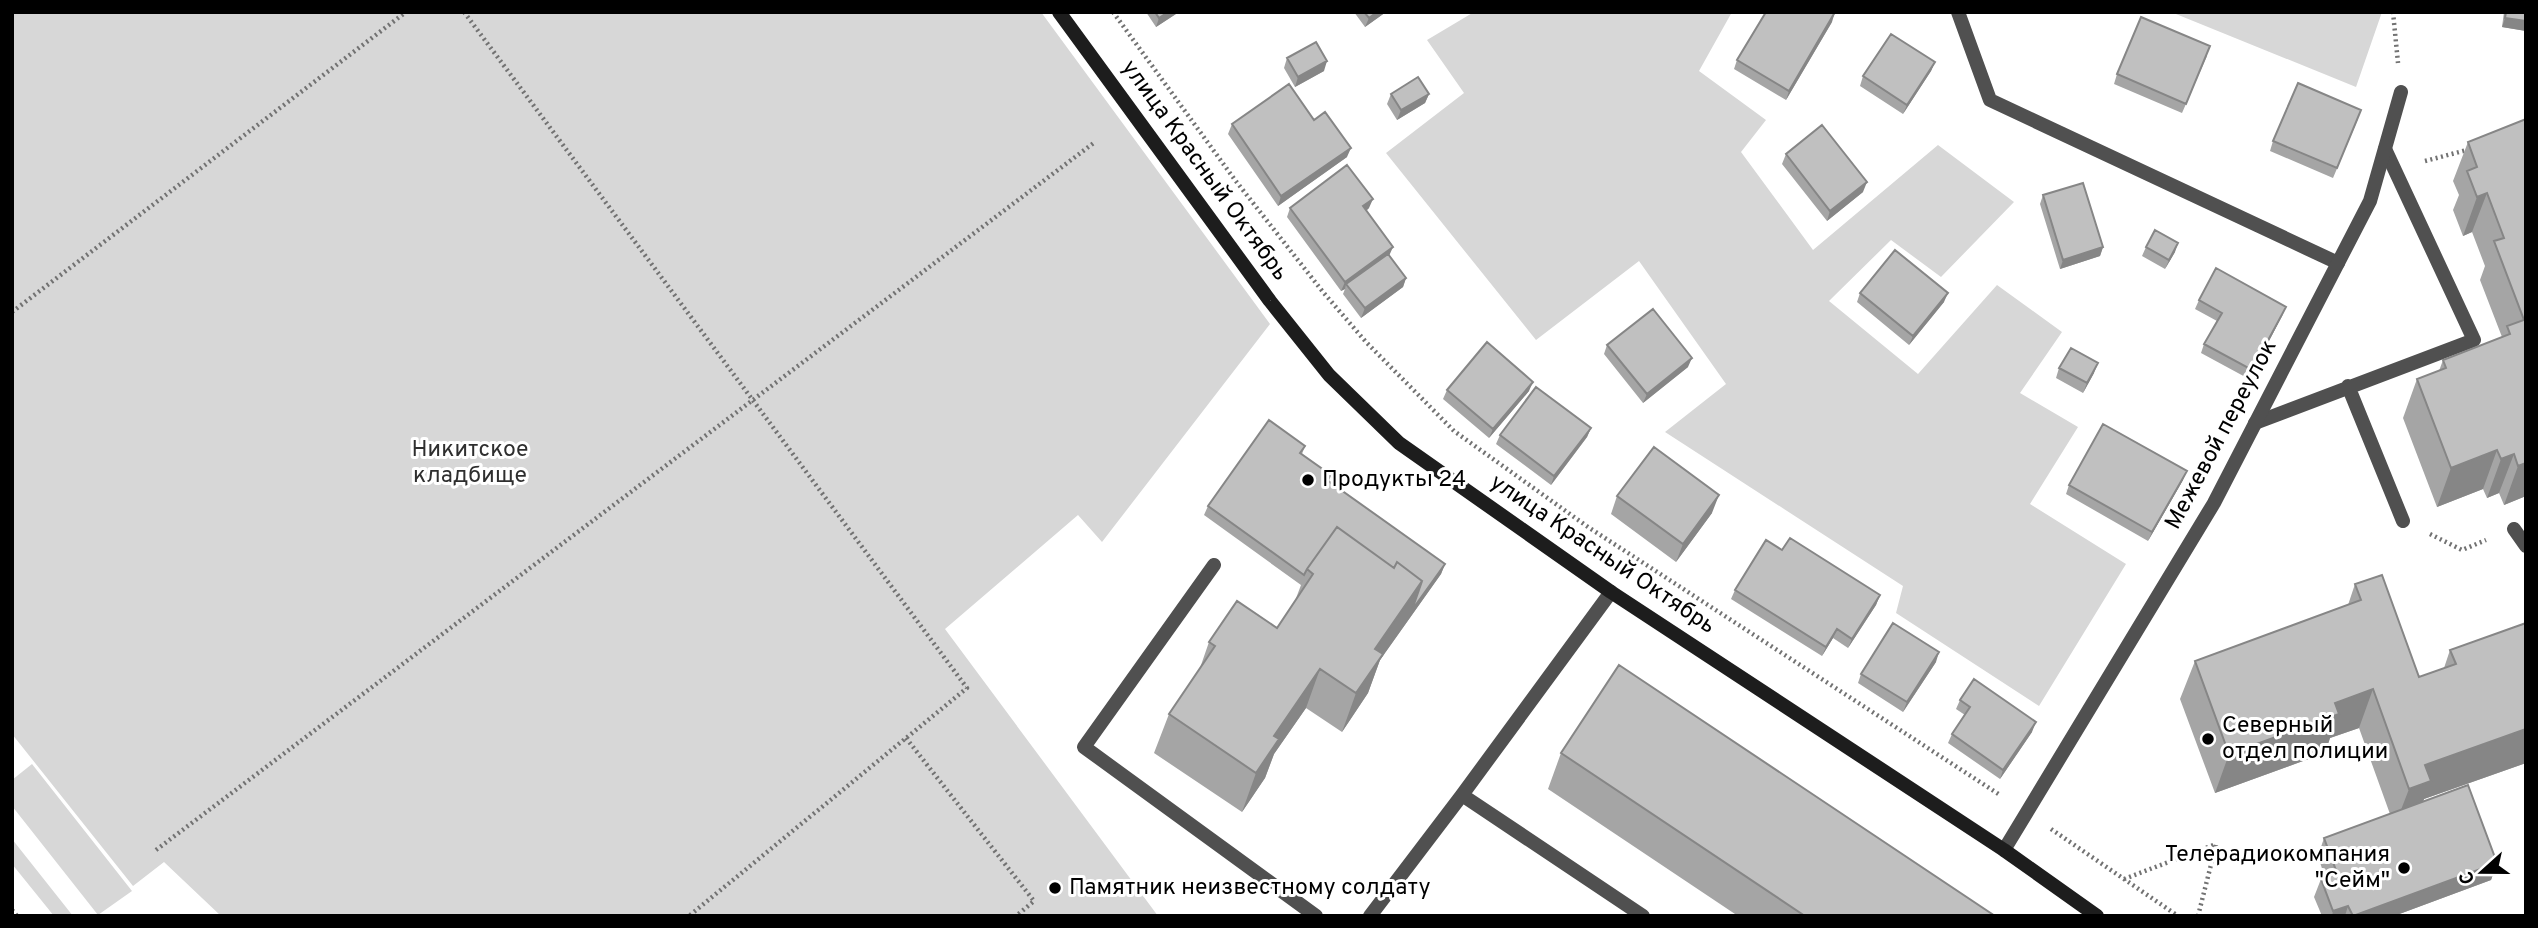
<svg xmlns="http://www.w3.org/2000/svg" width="2538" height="928" font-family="Overpass,sans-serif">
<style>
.green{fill:#d7d7d7}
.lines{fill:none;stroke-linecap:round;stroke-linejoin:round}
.path{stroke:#727272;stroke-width:4.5;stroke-dasharray:2 3.5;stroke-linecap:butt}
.service{stroke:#505050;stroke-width:14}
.minor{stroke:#505050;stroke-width:14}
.secondary{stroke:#1d1d1d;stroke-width:14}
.wall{fill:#a5a5a5}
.shaded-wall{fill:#868686}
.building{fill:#c0c0c0;stroke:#868686;stroke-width:2}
.poi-dot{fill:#000;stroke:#fff;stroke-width:2.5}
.labels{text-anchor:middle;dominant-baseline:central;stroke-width:6;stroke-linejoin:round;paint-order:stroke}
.street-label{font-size:23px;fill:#000;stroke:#fff}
.park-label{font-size:23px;fill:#2e2e2e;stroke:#fff}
.poi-label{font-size:23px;fill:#000;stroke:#fff;text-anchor:start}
</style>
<rect width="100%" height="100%" fill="#fff"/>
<path class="green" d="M12 12H1041L1270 324 1102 542 1078 515 945 629 1158 916H221L164 862 133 886 12 734Z
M1474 12H1732L1699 71 1766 120 1741 152 1813 250 1938 145 2014 202 1941 277 1891 240 1829 301 1918 374 1997 285 2062 332 2020 393 2078 427 2030 504 2126 564 2039 706 1896 613 1903 586 1665 432 1726 384 1639 261 1536 340 1386 153 1464 93 1427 40Z
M2171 12H2382L2356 87Z
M32 764 132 891 98 915 12 806V780Z
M12 839 73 916H54L12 864Z"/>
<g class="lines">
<path class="path" d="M464 12 967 688 689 916
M1113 12 1235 180 1323 292 1366 342 1454 431 1588 527 2000 795
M2393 12 2398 63
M2425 161 2467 150
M12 312 406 12
M2430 534 2462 550 2486 540
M906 738 1034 901 1016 916
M2051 829 2178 916
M156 850 1095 142
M2124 879 2216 844
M12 910 17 916
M2198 916 2216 845"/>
<path class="service" d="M1958 12 1990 100 2338 263
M2348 386 2403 521
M2255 423 2474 340 2385 149
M2514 529 2526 546
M1214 565 1084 747 1316 916
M1462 795 1643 916
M1370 916 1462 795 1611 592"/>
<path class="minor" d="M2004 850 2214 503 2370 201 2401 92"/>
<path class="secondary" d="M1059 12 1270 301 1329 375 1399 443 1611 592 2004 850 2097 916"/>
</g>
<path class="wall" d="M1146 12H1179L1156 27Z
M1354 12H1386L1365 27Z
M2504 12H2526V31L2502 27Z
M1832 22 1786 100 1734 69 1737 60Z
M2207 56 2182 113 2114 84 2117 74Z
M1287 58 1324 71 1295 87 1284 68Z
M1935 62 1931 71 1903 114 1860 86 1863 76Z
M1391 94H1429L1425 103 1397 120 1387 104Z
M2358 119 2333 178 2270 151 2273 141Z
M2526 119V496L2504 505 2499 493 2487 498 2483 489 2437 507 2403 418 2417 379 2439 371 2443 360 2502 337 2480 280 2485 266 2472 232 2463 236 2453 210 2459 195 2453 181 2468 142Z
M1314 120 1347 157 1278 206 1228 134 1232 124Z
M1786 154 1863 192 1827 221 1782 164Z
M2043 195 2103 247 2100 256 2060 269 2040 204Z
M1290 208H1369L1366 211 1389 256 1406 278 1403 287 1361 318 1343 294 1345 289 1341 291 1287 217Z
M2146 247 2175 252 2165 269 2142 256Z
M1860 293 1944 302 1909 345 1857 302Z
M2199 300 2286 307 2282 316 2249 379 2201 353 2204 344 2217 321 2195 309Z
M1607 345 1688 367 1643 403 1604 354Z
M2059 368 2094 373 2083 393 2056 378Z
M1447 390 1529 391 1489 438 1443 399Z
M1591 428 1587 437 1551 485 1496 444 1500 435Z
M1305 446 1302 454 1331 475 1329 481 1445 564 1441 574 1380 660 1368 693 1342 732 1306 708 1274 754 1265 778 1242 812 1154 753 1169 714 1200 668 1209 642 1277 628 1295 601 1301 585 1204 515 1208 506Z
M2183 480 2148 541 2066 494 2069 485Z
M1617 496 1712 513 1676 562 1611 514Z
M1782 550 1880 595 1876 605 1848 648 1833 638 1822 656 1731 599 1735 590Z
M2355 584 2419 677 2444 668 2450 650 2526 623V763L2424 799 2423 802 2497 863 2491 880 2394 916H2322L2314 897 2321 879 2325 878 2318 856 2324 838 2390 814 2359 728 2330 738 2325 753 2215 793 2180 699 2195 661 2348 605Z
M1936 662 1903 712 1858 683 1861 674Z
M1960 700 2032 732 2000 779 1948 743 1952 734 1965 715 1956 709Z
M1561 753 1995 916H1738L1548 789Z"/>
<path class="shaded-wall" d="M1168 12H1179L1156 27 1159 18Z
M1377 12H1386L1365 27 1369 18Z
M1835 12 1832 22 1786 100 1789 91Z
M2505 18 2526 21V31L2502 27Z
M1327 61 1324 71 1295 87 1298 77Z
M1935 62 1931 71 1903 114 1907 105Z
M1429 94 1425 103 1397 120 1401 110Z
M1351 148 1347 157 1278 206 1281 196Z
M1867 182 1863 192 1827 221 1830 211Z
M2487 193 2472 232 2463 236 2477 197Z
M1373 199 1369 208 1360 216 1363 206Z
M2178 243 2175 252 2165 269 2169 260Z
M1393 247 1389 256 1346 284 1345 289 1341 291 1345 282Z
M2103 247 2100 256 2060 269 2063 260Z
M1406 278 1403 287 1361 318 1365 308Z
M1948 293 1944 302 1909 345 1913 336Z
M2286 307 2282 316 2249 379 2252 370Z
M1692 358 1688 367 1643 403 1647 394Z
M2098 363 2094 373 2083 393 2087 383Z
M1533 382 1529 391 1489 438 1493 429Z
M1591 428 1587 437 1551 485 1554 476Z
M2497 450 2483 489 2437 507 2451 468Z
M2514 454 2499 493 2487 498 2501 459Z
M2526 463V496L2504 505 2518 466Z
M2187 471 2183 480 2148 541 2152 532Z
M1719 495 1712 513 1676 562 1683 544Z
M1445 564 1441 574 1380 660 1368 693 1342 732 1356 693 1375 649 1422 581Z
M1880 595 1876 605 1848 648 1852 639Z
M1837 629 1833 638 1822 656 1826 647Z
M1939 652 1936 662 1903 712 1907 702Z
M1320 669 1306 708 1274 754 1265 778 1242 812 1256 773 1274 736Z
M2373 689 2359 728 2330 738 2325 753 2215 793 2229 754 2335 703Z
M2036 722 2032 732 2000 779 2003 770Z
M2526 729V763L2424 799 2417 820 2394 828 2409 789 2425 765Z
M2497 863 2491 880 2394 916H2353Z
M2348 906 2345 916H2332L2333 911Z"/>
<path class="building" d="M1155 12H1168L1159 18Z
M1364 12H1377L1369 18Z
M1766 12H1835L1789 91 1737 60Z
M2506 12H2526V21L2505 18Z
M2141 17 2210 46 2186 104 2117 74Z
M1891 34 1935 62 1907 105 1863 76Z
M1316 42 1327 61 1298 77 1287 58Z
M1418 77 1429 94 1401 110 1391 94Z
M2298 83 2361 110 2337 168 2273 141Z
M1289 84 1314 120 1325 112 1351 148 1281 196 1232 124Z
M2526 119V463L2518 466 2514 454 2501 459 2497 450 2451 468 2417 379 2446 368 2443 360 2510 334 2507 326 2524 320 2494 241 2504 238 2487 193 2477 197 2467 171 2477 167 2468 142Z
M1822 125 1867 182 1830 211 1786 154Z
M1347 165 1373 199 1363 206 1393 247 1345 282 1290 208Z
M2083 183 2103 247 2063 260 2043 195Z
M2155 230 2178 243 2169 260 2146 247Z
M1895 250 1948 293 1913 336 1860 293Z
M1388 254 1406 278 1365 308 1346 284Z
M2216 268 2286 307 2252 370 2204 344 2222 313 2199 300Z
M1653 309 1692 358 1647 394 1607 345Z
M1487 342 1533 382 1493 429 1447 390Z
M2071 348 2098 363 2087 383 2059 368Z
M1536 387 1591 428 1554 476 1500 435Z
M1269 420 1305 446 1300 453 1331 475 1327 480 1445 564 1412 610 1422 581 1397 562 1394 568 1337 527 1307 569 1304 575 1208 506Z
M2103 424 2187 471 2152 532 2069 485Z
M1654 447 1719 495 1683 544 1617 496Z
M1337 527 1394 568 1397 562 1422 581 1375 649 1383 654 1356 693 1320 669 1274 736 1279 739 1256 773 1169 714 1215 646 1209 642 1237 601 1277 628 1313 574 1307 569Z
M1790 538 1880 595 1852 639 1837 629 1826 647 1735 590 1766 540 1782 550Z
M2382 575 2419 677 2456 664 2450 650 2526 623V729L2425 765 2431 781 2409 789 2373 689 2335 703 2339 714 2229 754 2195 661 2361 600 2355 584Z
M1893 623 1939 652 1907 702 1861 674Z
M1619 665 1995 916H1805L1561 753Z
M1974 679 2036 722 2003 770 1952 734 1970 707 1960 700Z
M2468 785 2497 863 2353 916 2348 906 2333 911 2321 879 2337 873 2324 838Z"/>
<g class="poi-dot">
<circle cx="1308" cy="480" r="7"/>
<circle cx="2208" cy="739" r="7"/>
<circle cx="2404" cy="868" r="7"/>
<circle cx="1055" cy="888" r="7"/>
</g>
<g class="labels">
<g class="street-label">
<text transform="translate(1204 171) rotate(54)">улица Красный Октябрь</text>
<text transform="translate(2222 435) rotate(-62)">Межевой переулок</text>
<text transform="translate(1602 555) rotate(34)">улица Красный Октябрь</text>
</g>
<g class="park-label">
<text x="470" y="450">Никитское<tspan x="470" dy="26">кладбище</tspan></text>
</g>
<g class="poi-label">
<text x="1322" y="480">Продукты 24</text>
<text x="2222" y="726">Северный<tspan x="2222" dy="26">отдел полиции</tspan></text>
<text x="2390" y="855" text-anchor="end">Телерадиокомпания<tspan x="2390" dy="26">"Сейм"</tspan></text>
<text x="1069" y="888">Памятник неизвестному солдату</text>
</g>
</g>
<rect width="2538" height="928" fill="none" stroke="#000000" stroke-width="28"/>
<g transform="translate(2482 872) rotate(249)" stroke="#ffffff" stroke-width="5" paint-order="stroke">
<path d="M0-5L12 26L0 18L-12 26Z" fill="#000000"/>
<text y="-10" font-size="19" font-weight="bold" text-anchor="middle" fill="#000000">С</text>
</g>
</svg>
